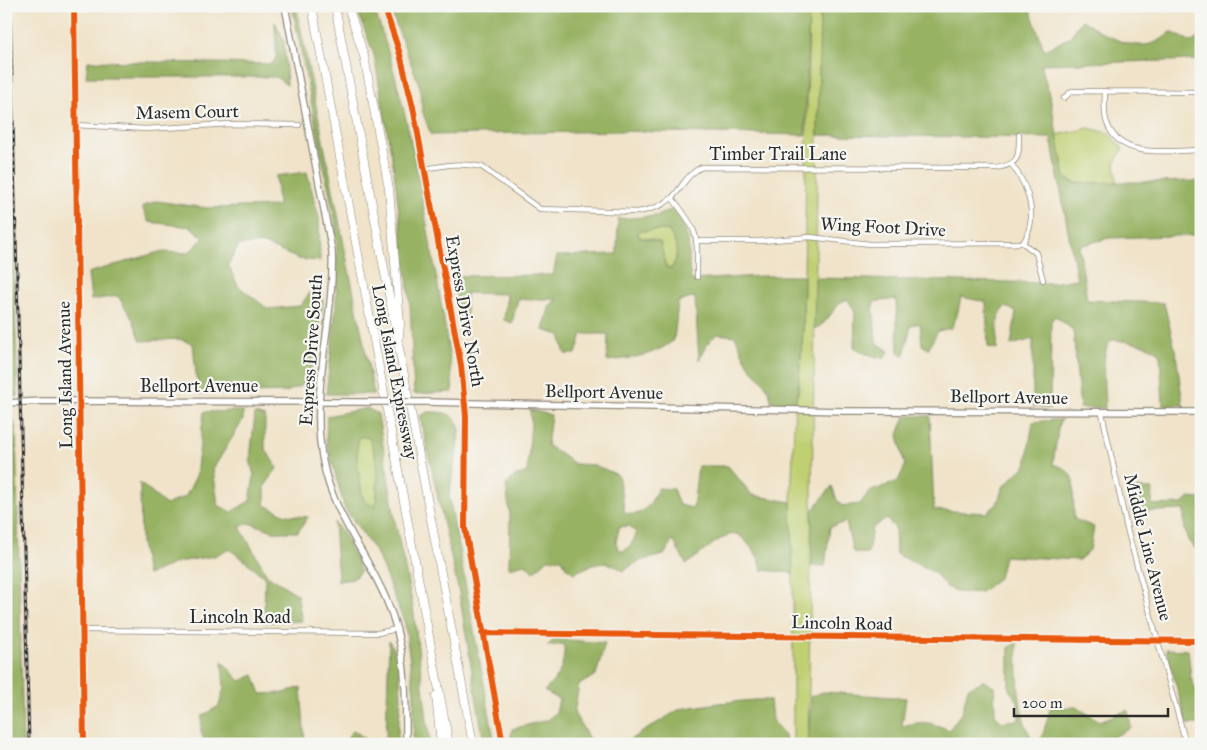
<svg xmlns="http://www.w3.org/2000/svg" width="1207" height="750" font-family="'IM FELL Great Primer',serif">
<style>
.green{fill:#bfcf71;stroke:#757d4e}
.forest{fill:#97b263;stroke:#616e47;fill-rule:evenodd}
.lines{fill:none;stroke-linecap:round;stroke-linejoin:round}
.street-casing{stroke:#8e877a;stroke-width:6}
.secondary-casing{stroke:#8e877a;stroke-width:8}
.highway-casing{stroke:#8e877a;stroke-width:9}
.street{stroke:#fff;stroke-width:4.5}
.secondary{stroke:#fff;stroke-width:5.5}
.highway{stroke:#fff;stroke-width:8}
.rail-casing{stroke:#2b2b2b;stroke-width:3}
.rail{stroke:#f6f6f2;stroke-width:1;stroke-dasharray:4;stroke-linecap:butt}
.secondary-bridge-casing{stroke:#8e877a;stroke-width:8;stroke-linecap:butt}
.secondary-bridge{stroke:#fff;stroke-width:5.5}
.cycleway-casing{stroke:#f6f6f2;stroke-width:9}
.cycleway{stroke:#e8590c;stroke-width:6}
.labels{text-anchor:middle;dominant-baseline:central;stroke-width:4.5;stroke-linejoin:round;paint-order:stroke}
.street-label{font-size:18px;fill:#2b2b2b;stroke:#f6f6f2}
</style>
<rect width="100%" height="100%" fill="#f6f6f2"/>
<filter id="ink" filterUnits="userSpaceOnUse"><feTurbulence type="fractalNoise" baseFrequency=".02" numOctaves="2"/><feDisplacementMap in="SourceGraphic" scale="10" xChannelSelector="R" yChannelSelector="G"/><feConvolveMatrix kernelMatrix="1 2 1 2 8 2 1 2 1" color-interpolation-filters="sRGB"/></filter>
<filter id="wash" filterUnits="userSpaceOnUse"><feTurbulence type="fractalNoise" baseFrequency=".0096" numOctaves="4" result="noise"/><feDisplacementMap in="SourceGraphic" scale="20" xChannelSelector="R" yChannelSelector="G"/><feGaussianBlur stdDeviation="1.12" result="paint"/><feColorMatrix in="noise" values="0 0 0 0 0 0 0 0 0 0 0 0 0 0 0 0 0 1.4 0 .05"/><feComposite in="paint" operator="in"/></filter>
<g filter="url(#wash)">
<rect width="100%" height="100%" fill="#f0e3c9"/>
<path class="green" d="M809 6H820L808 744H793V573L791 501 795 402 798 392 803 332Z
M1089 128 1108 133 1123 149 1115 162 1117 182C1103 183 1075 188 1065 177L1057 135Z
M668 230C677 243 680 256 671 269L666 267 653 239 638 237V231Z
M359 436 368 437C380 458 378 485 375 509L363 499C360 478 354 457 359 436Z"/>
<path class="forest" d="M292 6H296L374 394H326C333 337 341 280 335 222Z
M356 6H373C401 83 416 162 430 242 439 292 449 342 453 392L414 394 410 303 394 170 374 55Z
M389 6H809L805 135 620 131 431 135 422 110 420 87Z
M820 6H1029L1044 50 1069 38 1082 20C1110 37 1141 60 1171 32L1192 42 1201 36V60L1041 64 1051 102 1065 177 1069 181 1076 183 1201 181V235L1109 238 1079 246 1087 300 1164 303 1176 354 1183 405 1163 406 1160 354C1152 344 1125 341 1112 340 1099 350 1105 391 1105 408H1080L1073 330 1055 316 1051 321 1050 409 1033 406V339L1011 345 1016 312 1005 306 998 318 997 349 988 347 986 302 961 297 957 316 951 328 938 331 928 349 922 345 920 323 911 325 904 356 898 352 896 299 873 302 876 342 889 351 884 359 861 352 854 347 855 313 848 299C832 304 830 324 814 329L815 278 1052 283 1077 279 1051 138 818 135Z
M275 22 284 41 287 85 276 77H86L88 61 271 64 276 58Z
M307 172 319 218 320 261 299 259 261 243 239 245 228 265 238 286 268 309 300 306 318 282 323 302 309 382 286 392 198 394 193 344 179 339 141 341 133 320 118 296 91 300 88 273 159 252 188 253 204 238 191 227 149 222 142 207 156 201 207 208 278 206 276 176Z
M673 209C679 218 687 230 688 241 690 254 688 267 691 280L763 276H804L803 332 798 392 795 402 779 405 771 401C770 382 755 377 747 362 742 354 740 345 735 336L717 334 710 340 699 360 695 297 678 302 674 340C654 356 632 358 607 361L608 334H582L576 354H565L560 335 543 330 550 305 557 299H518L512 323 504 320 507 294 466 293V322L460 323 453 276 553 275 557 256 617 254 618 219 656 216ZM668 230C677 243 680 256 671 269L666 267 660 242 639 237 638 231Z
M12 224 18 396 6 398V225Z
M367 408 378 414 396 526 413 607 430 744H413L414 693 405 624 377 554 345 509 326 440 327 416ZM359 437H368C380 457 379 486 375 508L363 499C360 478 354 457 359 437Z
M530 410 551 415 547 445 575 464 594 465 618 475 625 513C643 519 652 502 658 488L673 489 679 505 693 508 698 466H728L752 495 791 502 793 573 762 570C759 558 756 552 747 543 745 541 742 537 739 535 725 529 699 557 686 564L673 540 664 555 639 561 623 571C606 557 592 565 574 573L567 568 562 559H548L534 572 525 564 509 568 510 516 506 485 514 477 527 472 531 423ZM630 526 636 533C634 542 631 545 624 551L619 550 616 543 619 527Z
M243 411V420L213 469 218 505 231 512 250 501 254 476 250 459 255 414 265 417V448L277 468 265 486V505L286 515 308 517 298 532H277L249 523 240 527 267 575 297 594 302 621 264 622 265 577C249 566 245 558 228 549L214 556 178 562 147 575 141 542 140 483 166 505 186 496 196 476 204 412Z
M428 412C445 412 455 412 460 430L449 496 495 744H484L459 593 420 416Z
M6 415 13 419 16 431 23 744H6Z
M905 416H930L934 510 987 513 997 504 1003 487 1026 465 1033 422 1063 419 1059 423 1053 464 1064 468 1073 477 1074 519 1094 527 1090 550 1079 560 1004 556 999 578 981 592 967 593 957 592 946 587 935 573 896 554 895 528 886 519 872 528 868 554 853 552 846 522 830 527 825 566H812V511L832 486 837 500 842 506 860 504 869 492 898 481 905 466 898 435Z
M1127 488 1152 489V505L1182 504 1190 498 1201 499V551C1183 544 1184 526 1184 510L1131 512Z
M334 522 343 533 361 571 353 579 338 581Z
M554 639 605 643 596 675 579 685 574 713 592 744H510L512 729 547 720 556 713 559 699 544 691C560 676 565 665 564 644L547 646Z
M389 641 399 657 401 698 397 744H350L348 736 354 730 366 740 386 738Z
M1017 643C1019 675 1015 716 1035 743L1041 741 1053 699 1062 708 1076 707 1100 721 1128 710 1131 728 1109 739 1110 744H808L811 696 823 692 906 698 902 726C924 721 928 721 949 730L962 712 968 688 983 681 994 686 995 714 1001 722 1019 720 1018 701 1009 690V647Z
M1166 649 1188 650 1191 679 1201 699V724H1187Z
M222 661 240 681 254 675 261 694 284 693 301 687 305 744H205L201 731 202 716 219 706 224 688Z
M755 700H770L772 720 785 736 786 744H623L680 709 719 703Z"/>
</g>
<g filter="url(#ink)">
<g class="lines">
<g class="street-casing">
<path id="street" d="M1105 91C1105 101 1103 113 1107 123 1120 161 1170 150 1201 150
M1064 98 1072 91 1201 92
M76 125 146 129 231 124 299 125
M1012 165C1029 187 1039 218 1023 243
M425 169C445 165 463 162 482 167L540 209 638 212C653 209 667 205 677 192 685 182 689 173 702 167L997 168C1020 164 1019 156 1019 135
M672 198C700 233 697 234 697 277
M698 241H761L810 237 870 244 1023 243 1036 253 1043 280
M1102 413 1127 529 1186 744
M83 630 378 633 397 629
M482 633 1201 641"/>
</g>
<g class="secondary-casing">
<path id="secondary" d="M74 6 84 744
M285 6 332 251C335 322 309 391 323 462 333 514 366 552 386 599 407 646 406 694 406 744
M384 6 400 54 413 107 461 365 466 416 465 528 503 744
M426 402 844 411 1201 412
M6 403 43 401 369 402"/>
</g>
<g class="highway-casing">
<path id="highway" d="M312 6 449 744
M335 6 473 744
M348 6 364 56 389 189 400 324 399 336
M436 696 441 744"/>
</g>
<use href="#street" class="street"/>
<use href="#secondary" class="secondary"/>
<use href="#highway" class="highway"/>
<g class="rail-casing">
<path id="rail" d="M10 6 29 744"/>
</g>
<use href="#rail" class="rail"/>
<g class="secondary-bridge-casing">
<path id="secondary-bridge" d="M369 402H426"/>
</g>
<use href="#secondary-bridge" class="secondary-bridge"/>
<g class="cycleway-casing">
<path id="cycleway" d="M74 6 84 744
M384 6 400 54 413 107 461 365 466 416 465 528 503 744
M482 633 1201 641"/>
</g>
<use href="#cycleway" class="cycleway"/>
</g>
</g>
<g class="labels">
<g class="street-label">
<text transform="translate(187 112) rotate(-1)">Masem Court</text>
<text x="778" y="154">Timber Trail Lane</text>
<text transform="translate(883 227) rotate(3)">Wing Foot Drive</text>
<text transform="translate(465 311) rotate(80)">Express Drive North</text>
<text transform="translate(311 350) rotate(-86)">Express Drive South</text>
<text transform="translate(395 372) rotate(79)">Long Island Expressway</text>
<text transform="translate(65 375) rotate(-91)">Long Island Avenue</text>
<text x="199" y="386">Bellport Avenue</text>
<text transform="translate(604 392) rotate(1)">Bellport Avenue</text>
<text transform="translate(1009 397) rotate(1)">Bellport Avenue</text>
<text transform="translate(1148 547) rotate(76)">Middle Line Avenue</text>
<text x="240" y="617">Lincoln Road</text>
<text transform="translate(842 623) rotate(1)">Lincoln Road</text>
</g>
</g>
<rect width="1207" height="750" fill="none" stroke="#f6f6f2" stroke-width="25"/>
<path d="M1014 708v8h154v-8" fill="none" stroke="#2b2b2b" stroke-width="2.5"/>
<text x="1022" y="708" font-size="15" fill="#2b2b2b" stroke="#f6f6f2" stroke-width="4" paint-order="stroke">200 m</text>
</svg>
